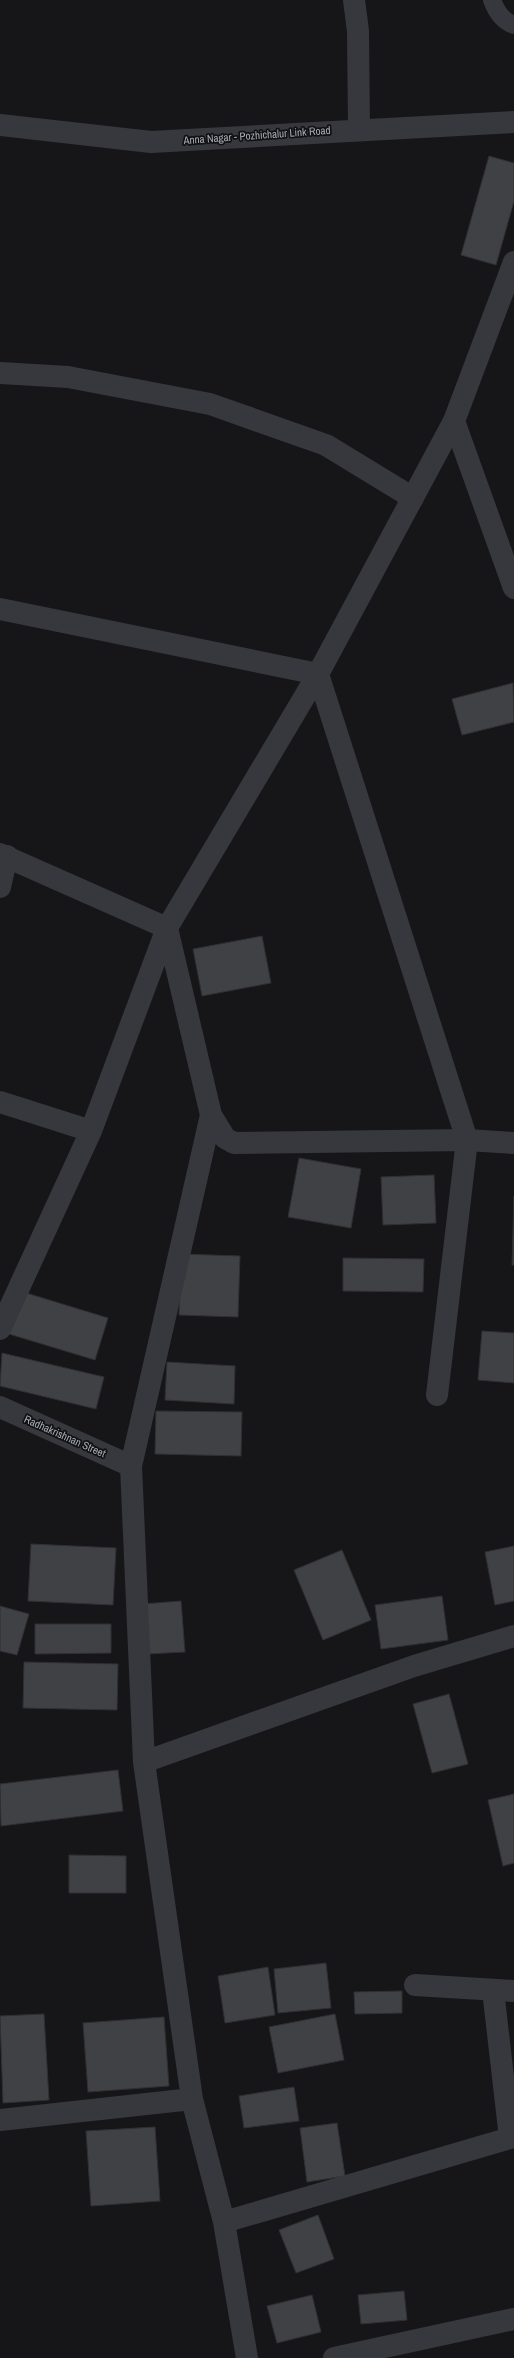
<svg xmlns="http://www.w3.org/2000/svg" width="514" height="2358" font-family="'Archivo Narrow',sans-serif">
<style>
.building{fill:#404145;stroke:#303034}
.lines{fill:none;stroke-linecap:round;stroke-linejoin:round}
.lane{stroke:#37383d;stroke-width:18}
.street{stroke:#37383d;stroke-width:22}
.labels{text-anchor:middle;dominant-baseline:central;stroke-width:3.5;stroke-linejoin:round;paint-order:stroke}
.street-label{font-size:11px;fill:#a8adb8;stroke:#111113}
</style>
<rect width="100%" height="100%" fill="#161618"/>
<path class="building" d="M489 156 514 163V201L496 265 461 255Z
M513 683 514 722 462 735 452 699Z
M262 936 271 983 202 996 193 949Z
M299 1158 361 1169 351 1228 288 1217Z
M434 1175 436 1223 383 1225 381 1177Z
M514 1196V1265H512Z
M181 1254 240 1256 238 1317 179 1315Z
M343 1258 424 1259 423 1292 343 1291Z
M23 1292 108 1318 95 1360 9 1334Z
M482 1331 514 1333V1383L478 1380Z
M2 1353 104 1377 96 1409 0 1386Z
M167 1362 235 1366 234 1404 165 1400Z
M156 1411 242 1412 241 1456 155 1454Z
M31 1544 116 1548 113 1605 28 1601Z
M514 1546V1601L495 1605 485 1552Z
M342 1550 371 1620 323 1640 294 1570Z
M442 1596 448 1640 381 1649 375 1605Z
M181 1601 185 1652 147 1654 143 1604Z
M0 1606 29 1614 17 1655 0 1651Z
M35 1624H111V1653L35 1654Z
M24 1662 118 1664 117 1710 23 1708Z
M449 1694 468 1764 432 1773 413 1704Z
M118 1770 123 1811 1 1826 0 1784Z
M514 1794V1863L503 1866 488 1800Z
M69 1855 126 1856V1893H69Z
M326 1963 331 2008 278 2013 274 1969Z
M268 1967 275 2015 225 2023 218 1976Z
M402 1991V2013L355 2014 354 1992Z
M44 2014 49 2100 3 2103 0 2016Z
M335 2014 344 2060 278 2073 269 2027Z
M164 2017 169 2086 88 2092 83 2023Z
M294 2087 299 2121 244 2128 239 2096Z
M337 2123 345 2176 307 2182 300 2128Z
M155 2127 160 2201 91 2206 86 2131Z
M318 2215 334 2259 296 2273 279 2230Z
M404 2291 407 2320 361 2324 358 2295Z
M312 2295 321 2332 277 2343 267 2306Z"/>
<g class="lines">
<path class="lane" d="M492 0C496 11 502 21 514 25"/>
<path class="street" d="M354 0 358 31 359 129
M0 125 151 142 514 122
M0 373 68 377 210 404 326 445 413 498
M454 421 514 588
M0 609 318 674 467 1140 437 1395
M0 854 167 928 211 1115 225 1138 234 1143 467 1140 514 1143
M0 887 7 856
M0 1102 91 1131
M211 1115 131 1466 144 1762 192 2099 224 2222 247 2358
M0 1329 91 1131 167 928 318 674 454 421 514 262
M0 1407 131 1466
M144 1762 414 1666 514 1636
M415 1985 514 1991
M0 2120 192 2099
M224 2222 510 2138 493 1990
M334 2358 514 2319"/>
</g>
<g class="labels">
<g class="street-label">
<text transform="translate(257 135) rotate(-4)">Anna Nagar - Pozhichalur Link Road</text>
<text transform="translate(65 1436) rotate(24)">Radhakrishnan Street</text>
</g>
</g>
</svg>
